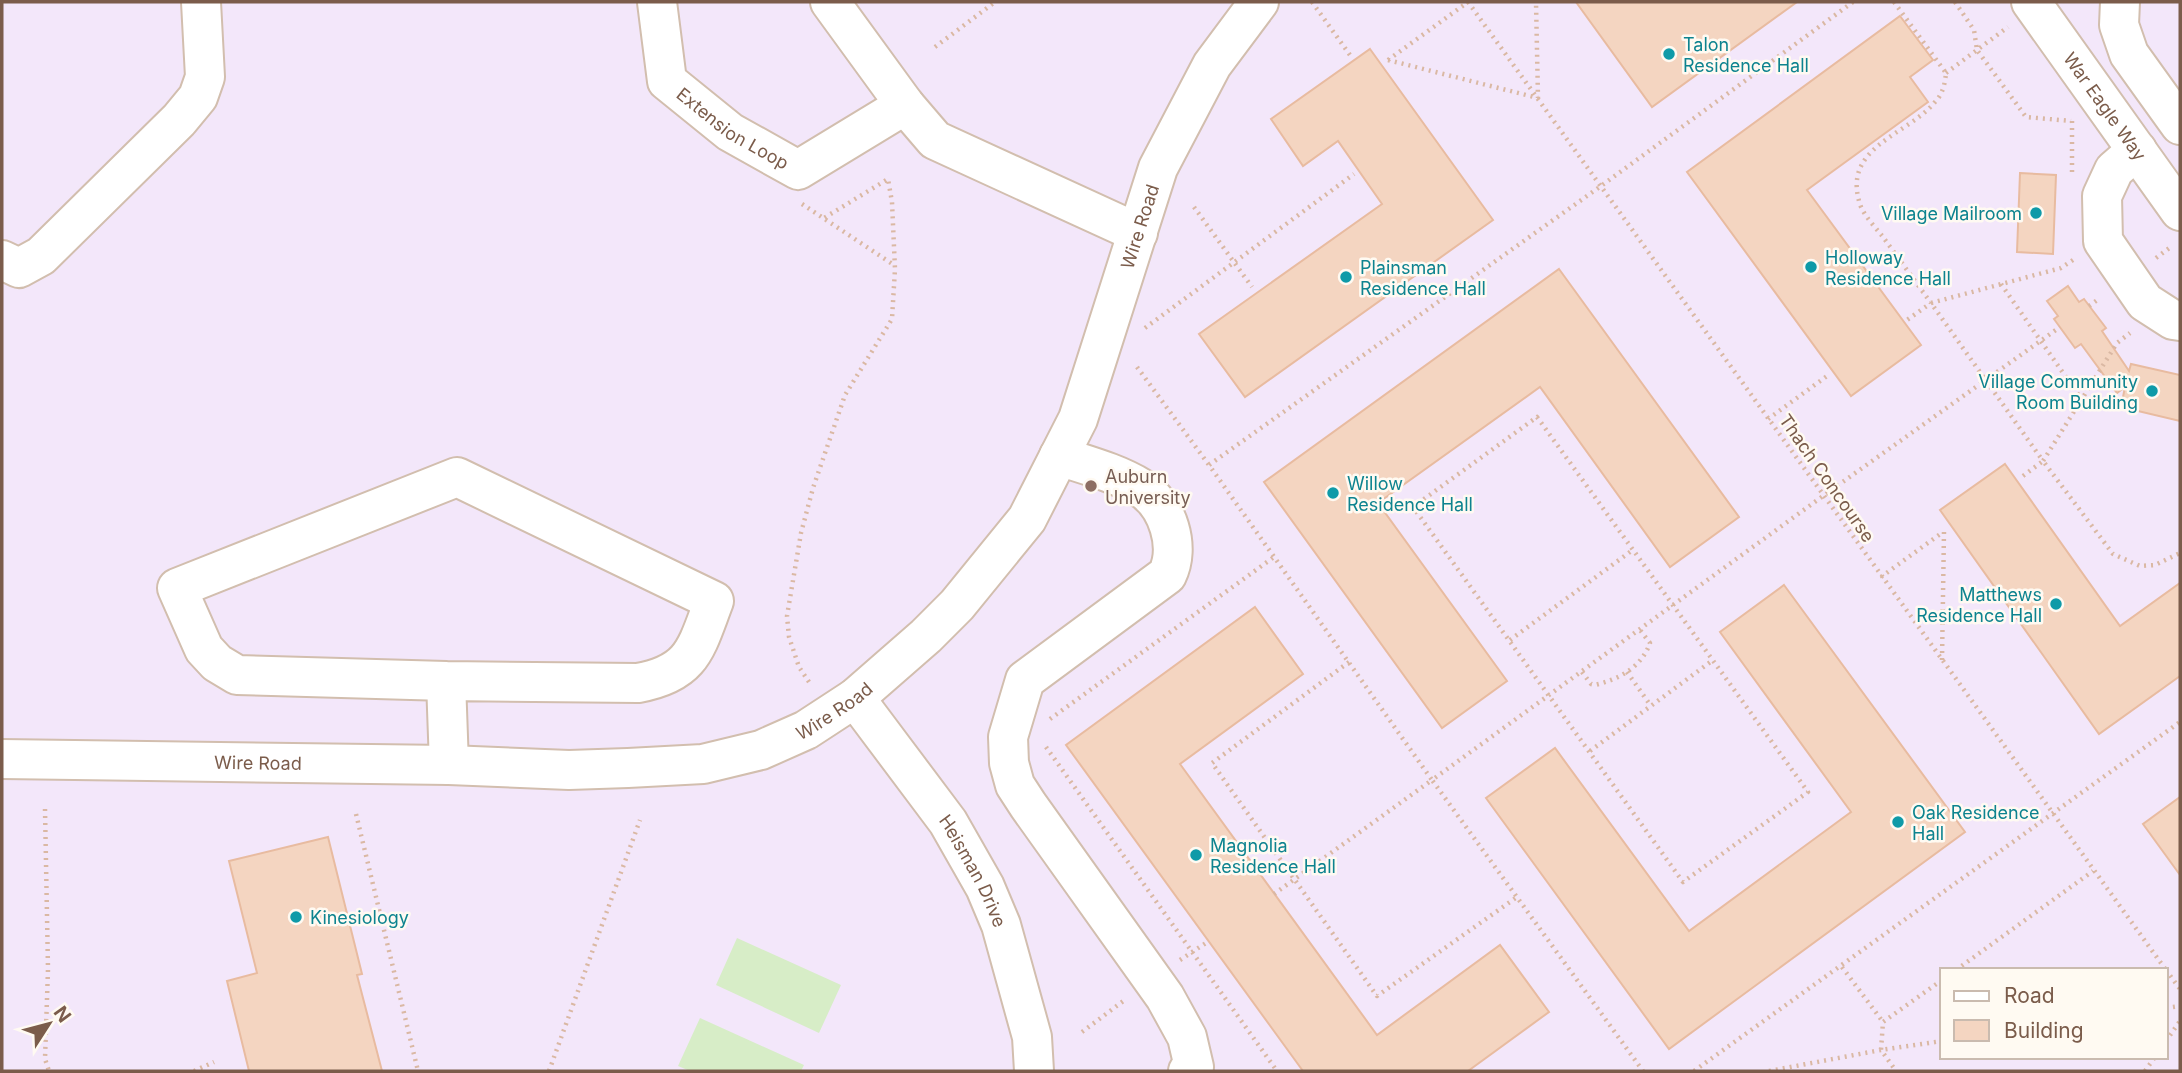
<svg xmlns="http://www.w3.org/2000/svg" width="2182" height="1073" font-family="Inter,sans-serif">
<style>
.education{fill:#f3e7fa;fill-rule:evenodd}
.grass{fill:#d7edc7}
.building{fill:#f4d5c1;stroke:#e8bba0;stroke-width:2}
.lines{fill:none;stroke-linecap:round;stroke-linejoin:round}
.minor-casing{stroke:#d2beae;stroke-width:42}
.path{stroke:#dab8a3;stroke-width:4.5;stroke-dasharray:2 5;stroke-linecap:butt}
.minor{stroke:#fff;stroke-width:38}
.culture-dot{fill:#0f9aa8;stroke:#fffaf2;stroke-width:2.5}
.education-dot{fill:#8d6e63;stroke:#fffaf2;stroke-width:2.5}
.labels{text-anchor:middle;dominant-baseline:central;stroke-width:5;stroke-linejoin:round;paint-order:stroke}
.culture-label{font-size:18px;fill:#0d838f;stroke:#fffaf2;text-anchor:start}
.street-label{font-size:18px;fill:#7b5c4b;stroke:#fffaf2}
.education-label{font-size:18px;fill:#785e54;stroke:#fffaf2;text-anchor:start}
</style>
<rect width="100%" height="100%" fill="#fdf6eb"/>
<path class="education" d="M2 2H2180V1071H2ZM1942 970H2166V1057H1942Z"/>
<path class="grass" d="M737 938 841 985 819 1033 716 985Z
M700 1018 804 1065 801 1071H690L678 1066Z"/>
<path class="building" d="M1576 2H1797L1652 107Z
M1900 16 1933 60 1910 77 1928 102 1807 190 1921 345 1851 396 1687 172Z
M1370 49 1493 220 1245 397 1199 334 1382 204 1338 141 1303 166 1271 119Z
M2020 173 2056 175 2053 254 2017 252Z
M1559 269 1739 517 1670 567 1540 387 1378 503 1507 681 1442 728 1264 482Z
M2068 286 2079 302 2084 299 2106 328 2102 331 2129 371 2131 364 2180 375V421L2121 407 2125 387 2117 393 2081 344 2075 348 2054 319 2058 316 2047 301Z
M2005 464 2120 626 2180 583V676L2099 734 1940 510Z
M1784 585 1965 832 1669 1049 1486 798 1555 748 1689 931 1851 812 1720 632Z
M1255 607 1303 674 1180 764 1377 1035 1500 945 1549 1012 1468 1071H1303L1066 745Z
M2180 797V875L2143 824Z
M328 837 362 974 357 975 382 1071H249L227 981 257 973 229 861Z"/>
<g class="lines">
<g class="minor-casing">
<g id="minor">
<path id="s1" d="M657 2 667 81 730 132 798 170 905 105"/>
<path d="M830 2 905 105 935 140 1138 233"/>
<path id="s2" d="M2031 2 2180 211"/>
<path d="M2120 2 2119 25 2129 54 2180 125"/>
<path d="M2137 150 2114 170 2102 196 2103 241 2145 302 2173 320 2180 321"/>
<path d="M2 260 19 268 41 256 179 120 198 97 205 77 201 2"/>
<path d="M1059 456C1086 465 1117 473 1141 488 1168 505 1181 547 1167 575L1025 680 1008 737 1009 763 1015 785 1028 805 1165 997 1187 1037 1194 1067 1188 1071"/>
<path d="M446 681 237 675 217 663 204 649 177 588 457 477 714 601C696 648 693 673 638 683L446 681 449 765"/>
<path id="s3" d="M855 698 948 822 985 887 1001 925 1032 1037 1034 1071"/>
<path id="s4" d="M2 759 449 765 569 770 628 768 703 764 761 750 806 730 855 698 926 636 957 605 1027 519 1078 419 1158 168 1212 65 1259 2"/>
</g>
</g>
<path class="path" d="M1312 2 1350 55
M1468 2 2166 970
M1853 2 1601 186 1209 465 1432 780 1823 496 2060 327
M1894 2 1946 73C1945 83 1943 94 1935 102 1907 136 1839 147 1861 207 1866 218 1876 228 1883 237 1899 259 1915 281 1931 303L1907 320
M1955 2 1974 30 1977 50 2026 117 2071 121
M935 47 995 2
M1388 60 1538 98 1536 2
M1388 60 1468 2
M1946 73 2008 27
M2072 172V121
M802 204 894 265
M1194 207 1252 287
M2156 258 2172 246
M2073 260 2061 268 1931 303 2043 461 2117 343 2130 333
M2001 284 2082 400
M2089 306 2100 298
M1145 328 1354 174
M1137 367 1209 465
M1537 417 1808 792 1683 882 1413 507Z
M1768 419 1827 376
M2023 476 2043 461 2113 554 2140 566 2155 565 2180 553
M1881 577 1943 532
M1510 640 1634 549
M1942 660 1944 531
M1349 662 1212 763 1377 996 1517 897
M1582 672 1591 684 1595 685C1619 679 1641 668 1650 643L1640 630
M1627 672 1651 706
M809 682 799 667 789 637 787 616 801 533 813 488 845 395 892 319 895 269 892 202 888 179 824 218
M1050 719 1274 557
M1046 747 1277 1071
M1590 751 1713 660
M45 809 48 969 45 1059 49 1071
M356 814 418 1071
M1274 894 1432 780 1643 1071
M1180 960 1209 941
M1842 967 1883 1022
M1956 970 2093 871
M2166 970 2180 989
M1942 980 1883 1022 1881 1050 1942 1041
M2166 1008 2180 1006
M1082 1032 1126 999
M2166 1041 2180 1021
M194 1071 214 1062
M549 1071 640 820
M1694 1071 2180 722
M1769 1071 1881 1050 1896 1071
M2145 1071 2155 1057"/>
<use href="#minor" class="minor"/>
</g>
<g class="culture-dot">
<circle cx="1669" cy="54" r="7"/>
<circle cx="2036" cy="213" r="7"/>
<circle cx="1811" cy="267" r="7"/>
<circle cx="1346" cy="277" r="7"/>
<circle cx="2152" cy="391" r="7"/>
<circle cx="1333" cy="493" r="7"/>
<circle cx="2056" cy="604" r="7"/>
<circle cx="1898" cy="822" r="7"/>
<circle cx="1196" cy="855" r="7"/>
<circle cx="296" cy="917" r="7"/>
</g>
<circle class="education-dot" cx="1091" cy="486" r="7"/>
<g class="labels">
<g class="culture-label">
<text x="1683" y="44">Talon<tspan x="1683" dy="21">Residence Hall</tspan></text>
<text x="2022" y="213" text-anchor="end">Village Mailroom</text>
<text x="1825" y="257">Holloway<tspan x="1825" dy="21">Residence Hall</tspan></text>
<text x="1360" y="267">Plainsman<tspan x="1360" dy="21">Residence Hall</tspan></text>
<text x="2138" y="381" text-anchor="end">Village Community<tspan x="2138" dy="21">Room Building</tspan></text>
<text x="1347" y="483">Willow<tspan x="1347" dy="21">Residence Hall</tspan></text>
<text x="2042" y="594" text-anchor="end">Matthews<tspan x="2042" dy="21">Residence Hall</tspan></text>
<text x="1912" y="812">Oak Residence<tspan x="1912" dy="21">Hall</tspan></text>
<text x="1210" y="845">Magnolia<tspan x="1210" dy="21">Residence Hall</tspan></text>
<text x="310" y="917">Kinesiology</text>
</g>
<g class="street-label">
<text stroke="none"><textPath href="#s2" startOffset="128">War Eagle Way</textPath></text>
<text stroke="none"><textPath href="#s1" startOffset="161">Extension Loop</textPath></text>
<text stroke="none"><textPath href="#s4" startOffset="1432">Wire Road</textPath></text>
<text transform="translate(1827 478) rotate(55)">Thach Concourse</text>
<text stroke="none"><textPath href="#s4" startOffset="844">Wire Road</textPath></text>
<text stroke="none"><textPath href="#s4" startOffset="256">Wire Road</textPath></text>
<text stroke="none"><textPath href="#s3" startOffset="210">Heisman Drive</textPath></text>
</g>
<g class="education-label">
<text x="1105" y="476">Auburn<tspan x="1105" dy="21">University</tspan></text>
</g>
</g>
<rect width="2182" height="1073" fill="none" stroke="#7b5c4b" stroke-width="7"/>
<rect x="1940" y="968" width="228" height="91" fill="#fffaf2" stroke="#cabbaf" stroke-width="2"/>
<rect x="1954" y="991" width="35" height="10" fill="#ffffff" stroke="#cabbaf" stroke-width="2"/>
<text x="2004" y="1003" font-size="21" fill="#7b5c4b">Road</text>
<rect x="1954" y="1020" width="35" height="21" fill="#f4d5c1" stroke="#cabbaf" stroke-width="2"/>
<text x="2004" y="1038" font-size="21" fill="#7b5c4b">Building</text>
<g transform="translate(49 1024) rotate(54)" stroke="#fffaf2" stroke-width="5" paint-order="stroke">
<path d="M0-5L12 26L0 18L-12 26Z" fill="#7b5c4b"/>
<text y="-10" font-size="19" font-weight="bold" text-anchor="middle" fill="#7b5c4b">N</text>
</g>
</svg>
